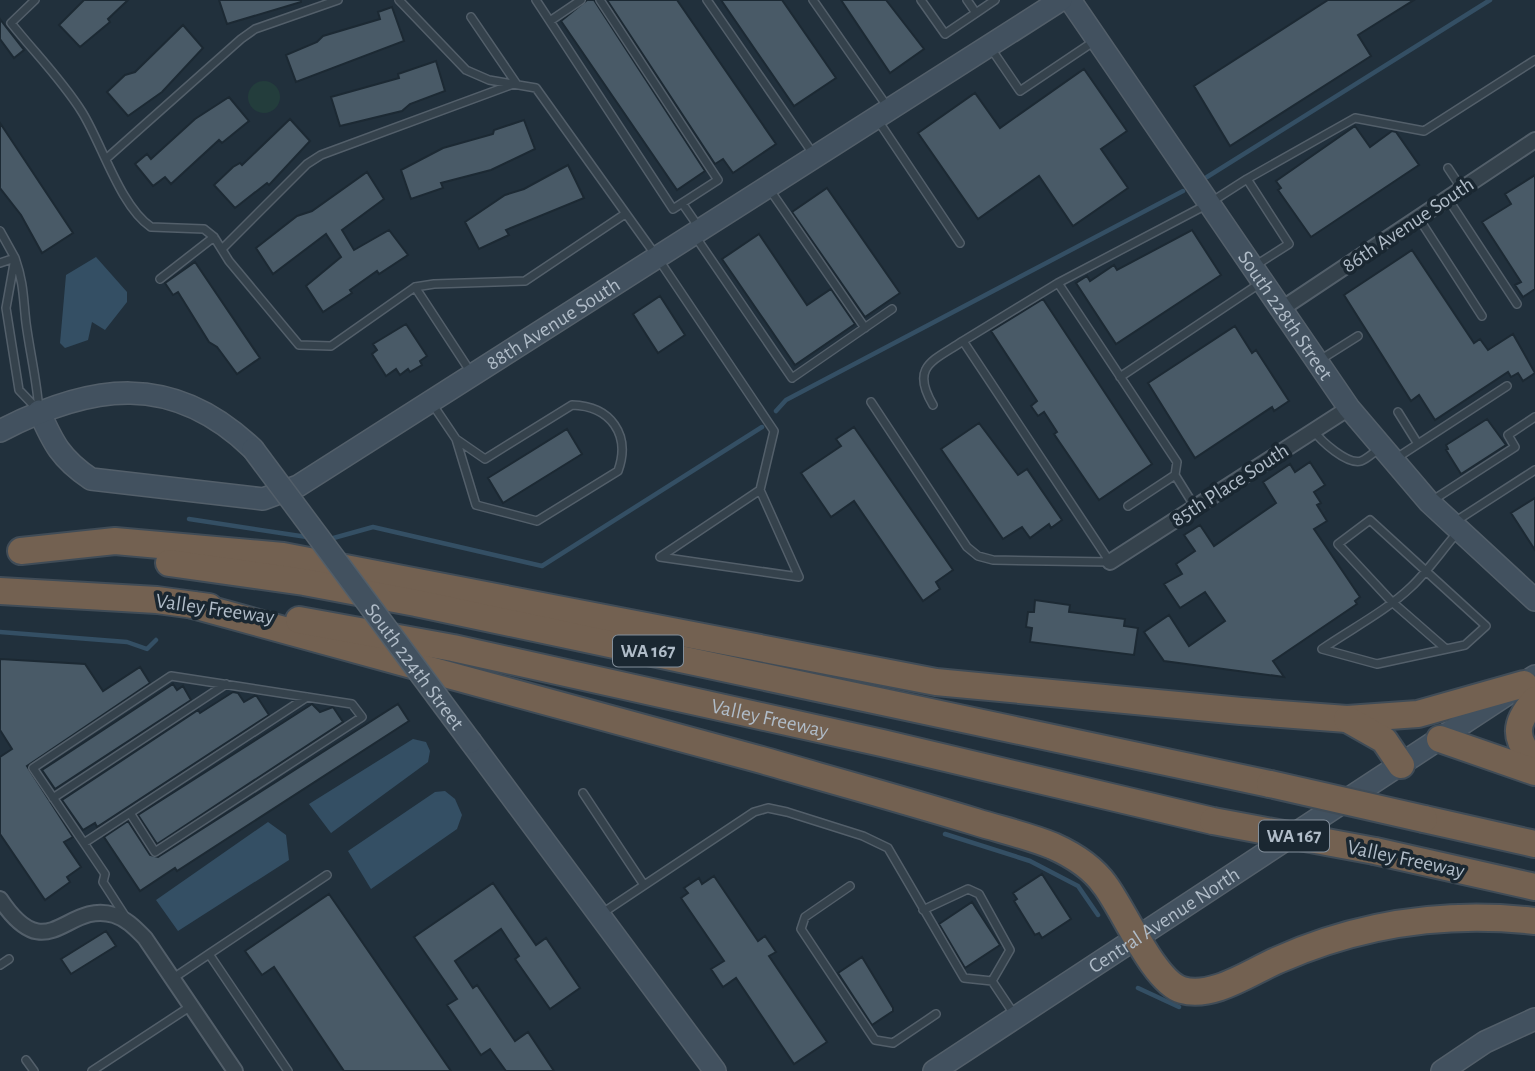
<svg xmlns="http://www.w3.org/2000/svg" width="1535" height="1071" font-family="'Alegreya Sans',sans-serif">
<style>
.green{fill:#233d3c}
.water{fill:#344f64}
.lines{fill:none;stroke-linecap:round;stroke-linejoin:round}
.stream{stroke:#344f64;stroke-width:4.5}
.building{fill:#495a67;stroke:#1c2933;stroke-width:2}
.lane-casing{stroke:#535f6a;stroke-width:10}
.street-casing{stroke:#535f6a;stroke-width:18}
.secondary-casing{stroke:#535f6a;stroke-width:24}
.highway-casing{stroke:#404c57;stroke-width:30}
.lane{stroke:#35424c;stroke-width:7}
.street{stroke:#35424c;stroke-width:14}
.secondary{stroke:#42515f;stroke-width:21}
.highway{stroke:#736151;stroke-width:26}
.secondary-bridge-casing{stroke:#535f6a;stroke-width:24;stroke-linecap:butt}
.highway-bridge-casing{stroke:#404c57;stroke-width:30;stroke-linecap:butt}
.secondary-bridge{stroke:#42515f;stroke-width:21}
.highway-bridge{stroke:#736151;stroke-width:26}
.labels{text-anchor:middle;dominant-baseline:central;stroke-width:7;stroke-linejoin:round;paint-order:stroke}
.shield{fill:#1a2731;stroke:#838f9b;stroke-width:2}
.shield-label{font-size:19px;font-weight:bold;fill:#b0bcc8}
.street-label{font-size:21px;fill:#b0bcc8;stroke:#1a2731}
</style>
<rect width="100%" height="100%" fill="#21303c"/>
<path class="green" d="M248 97a16 16 0 1 1 32 0a16 16 0 1 1-32 0Z"/>
<path class="water" d="M96 257 127 292V302L105 330 92 322 88 340 65 348 60 343 66 275Z
M413 739 426 742 430 751 428 762 331 833 309 804Z
M445 791 455 799 462 815 457 829 371 889 348 851 435 792Z
M268 822 286 835 289 860 178 931 156 900Z"/>
<g class="lines">
<path class="stream" d="M1207 177 1490 0
M776 411 786 400 1183 191
M189 519 307 537
M330 539 373 527 542 566 762 427
M0 632 127 642 147 649 156 640
M945 834 1030 861 1078 886 1098 915
M1138 988 1179 1007"/>
</g>
<path class="building" d="M84 0H128L108 19 110 22 80 47 59 25Z
M219 0H301V2L227 24Z
M587 0H594L705 171 677 190 561 21Z
M607 0H677L776 144 733 173 723 159 715 164Z
M721 0H782L836 78 794 106Z
M841 0H886L924 49 890 73Z
M1328 0H1414L1358 35 1371 56 1230 146 1194 86Z
M392 7 404 41 296 82 286 55 317 42 323 36 380 19 378 12Z
M0 19 24 50 14 58 0 39Z
M183 25 203 48 162 92 128 116 107 92 125 75 135 72Z
M436 61 445 91 410 104 402 111 340 126 331 97 399 78 398 74Z
M1084 69 1127 131 1101 149 1128 188 1073 226 1039 176 978 219 918 133 975 93 1000 128Z
M229 97 249 121 222 143 219 140 171 184 165 177 153 186 135 164 147 154 151 159 195 119Z
M290 119 310 141 269 185 267 183 235 208 214 185 233 167 240 163 242 165Z
M524 120 535 149 491 170 441 183 443 188 411 199 401 170 443 148 493 134 494 130Z
M0 123 73 233 42 253 21 215 0 188Z
M1355 126 1370 147 1392 131 1396 132 1419 165 1311 237 1278 190 1281 188 1276 181Z
M568 165 584 198 506 230 509 235 479 249 465 222 505 195 524 189Z
M367 172 384 199 342 230 354 250 389 230 408 255 379 274 377 271 350 290 352 293 323 312 306 286 341 257 326 234 273 274 256 248 297 216 312 211Z
M1535 175V289L1523 297 1515 285 1521 282 1482 222 1511 204 1505 194Z
M827 188 900 293 865 317 792 212Z
M1192 230 1221 275 1116 344 1076 283 1087 276 1090 281 1114 265 1117 270Z
M759 234 807 305 831 289 855 324 795 365 722 259Z
M1412 250 1474 343 1480 339 1488 350 1513 334 1535 373 1523 381 1518 373 1511 377 1508 372 1435 420 1419 395 1411 401 1344 295Z
M195 262 260 358 237 374 217 347 209 342 178 292 173 295 165 283Z
M660 296 685 335 658 353 633 314Z
M1043 299 1152 464 1099 500 1054 434 1057 432 1044 412 1038 416 1031 406 1037 401 991 331Z
M406 324 427 356 420 361 422 365 410 372 408 369 400 375 396 369 386 376 372 354 377 350 373 344Z
M1235 326 1252 353 1256 350 1289 401 1274 411 1272 407 1195 458 1148 383Z
M1487 419 1506 445 1461 474 1446 450 1448 449 1446 445Z
M979 423 1018 475 1027 469 1062 520 1051 528 1049 524 1030 538 1022 527 1003 539 941 449Z
M854 427 953 570 936 582 940 589 923 601 854 501 831 517 801 473 841 446 836 439Z
M567 429 582 454 503 503 488 478Z
M1310 462 1325 485 1314 492 1321 503 1317 505 1327 521 1314 529 1360 597 1355 601 1357 604 1273 661 1284 677 1164 661 1144 632 1169 615 1189 646 1225 621 1205 592 1180 608 1164 584 1182 574 1176 564 1195 551 1184 535 1200 525 1214 546 1276 503 1263 482 1290 464 1295 472Z
M1535 498V550L1511 513Z
M1035 600 1070 605 1069 612 1125 619 1124 626 1138 628 1134 655 1030 642 1032 628 1026 627 1028 612H1034Z
M0 659 85 664 103 691 140 667 150 683 27 766 73 837 64 842 81 867 67 877 70 882 45 900 0 834V757L12 749 0 730Z
M173 684 177 690 183 686 191 700 55 789 42 770Z
M233 692 238 693 244 702 256 695 269 715 97 827 95 823 83 830 62 800 198 710 200 713Z
M312 704 320 712 333 707 343 722 157 844 138 815Z
M398 704 409 721 177 871 175 868 140 891 104 837 128 821 150 855 158 857Z
M1042 874 1071 919 1042 938 1039 933 1035 935 1014 901 1017 899 1013 893Z
M714 876 758 941 765 936 776 952 769 956 827 1042 794 1064 736 978 723 987 711 969 724 961 681 898 688 893 684 888 699 878 702 884Z
M493 883 536 945 546 938 580 988 550 1009 515 959 519 956 501 929 455 961 473 988 477 985 515 1041 528 1032 554 1071H506L490 1049 481 1055 447 1005 457 999 414 937Z
M329 894 451 1071H344L274 967 262 975 245 951Z
M972 902 1000 945 965 968 939 924Z
M106 931 116 946 71 974 61 959Z
M862 957 893 1008V1011L872 1025 838 973Z"/>
<g class="lines">
<g class="lane-casing">
<path id="lane" d="M35 0 11 23C34 52 62 80 82 112 102 144 120 206 151 227L204 229 214 237 229 261 299 345 331 346 415 287 434 284 525 281 625 214
M399 0 466 70 489 80 536 88 657 257 774 431 760 490 799 577 660 557 760 490
M536 0 673 209 718 180 600 0
M707 0 814 155
M813 0 889 109
M921 0 945 34 976 13 967 0
M976 13 995 0
M550 21 581 0
M990 47 1020 91 1096 40
M877 119 960 243
M107 158 241 39 255 29 338 0
M1448 168 1462 189
M1247 179 1355 118 1424 131 1535 60
M770 190 865 328
M1448 199 1517 304
M682 203 700 229
M1418 217 1482 316
M0 231 15 258 0 263
M695 236 792 378 892 309
M222 249 307 164 321 155 516 83 471 17
M15 258C24 284 23 297 26 323 30 353 37 381 39 411L19 390 6 308Z
M160 279 214 237
M415 287 470 371
M1320 360 1358 336
M1120 377 1259 284
M431 402 456 439 476 505 537 521 618 471C631 435 611 406 572 405L485 459 456 439
M871 402 967 547 978 556 993 560 1110 562 963 341 1058 283
M933 405C910 366 933 361 963 341
M1398 412 1418 444
M1314 431C1321 441 1347 465 1361 461 1367 459 1374 452 1380 448
M1395 459 1507 386
M1175 475 1177 462 1058 283 1208 204 1247 179 1289 244 1253 267
M1433 500 1515 447 1508 435 1535 417
M1128 506 1175 475 1195 507
M1456 521 1535 470
M1446 649 1391 601 1338 544 1370 520 1486 626 1465 645 1377 664 1322 649C1351 629 1386 611 1411 587 1428 571 1442 550 1457 533
M583 793 644 885
M53 798 226 684
M84 843 307 697
M850 886 805 917 801 929 875 1040 893 1043 936 1014
M923 910 968 889 979 894 1010 950 992 981
M601 914 754 812 768 808 787 812 863 836 888 848 964 978 992 981 1014 1014
M125 916 103 882 105 874 33 768 171 676 352 704 362 717 155 852 130 813
M0 965 9 959
M172 979 209 954
M26 1060 34 1071
M92 1071 191 1006
M288 1071 209 954 327 875"/>
</g>
<g class="street-casing">
<path id="street" d="M1280 310 1535 140
M1110 562 1349 408
M0 899C48 971 66 900 114 915 127 919 136 929 145 938L235 1071"/>
</g>
<g class="secondary-casing">
<g id="secondary">
<path id="s1" d="M1070 0 1349 408 1429 502 1535 600"/>
<path id="s2" d="M39 411C53 443 61 459 91 479L263 499 298 486 1061 0"/>
<path d="M0 431C91 384 172 371 253 449"/>
<path d="M471 742 715 1071"/>
<path id="s3" d="M934 1071 1535 676"/>
<path d="M1442 1071 1485 1042 1535 1019"/>
</g>
</g>
<g class="highway-casing">
<g id="highway">
<path d="M21 551 115 541 283 556 936 682 1241 711 1347 719 1418 714 1524 684"/>
<path d="M169 563 304 582 416 603 1270 784"/>
<path d="M0 591 157 600 209 607"/>
<path d="M193 605C381 657 570 708 758 759 831 780 904 800 976 822 1002 830 1029 836 1053 846 1073 855 1093 868 1105 885 1124 910 1154 982 1182 990 1213 999 1250 972 1278 960 1359 924 1447 911 1535 921"/>
<path id="s4" d="M299 620 453 648 882 743 1213 821"/>
<path d="M1535 700C1514 723 1513 739 1535 762"/>
<path d="M1347 719 1384 740 1401 765"/>
<path d="M1440 739 1535 772"/>
<path d="M1424 819 1535 844"/>
<path d="M1375 851 1535 887"/>
</g>
</g>
<use href="#lane" class="lane"/>
<use href="#street" class="street"/>
<use href="#secondary" class="secondary"/>
<use href="#highway" class="highway"/>
<g class="secondary-bridge-casing">
<g id="secondary-bridge">
<path id="s5" d="M253 449 471 742"/>
</g>
</g>
<g class="highway-bridge-casing">
<path id="highway-bridge" d="M1270 784 1424 819
M1213 821 1375 851"/>
</g>
<use href="#secondary-bridge" class="secondary-bridge"/>
<use href="#highway-bridge" class="highway-bridge"/>
</g>
<g class="labels">
<g class="shield">
<rect x="613" y="635.5" width="70" height="31" rx="5"/>
<rect x="1259" y="820.5" width="70" height="31" rx="5"/>
</g>
<g class="shield-label">
<text x="648" y="651">WA 167</text>
<text x="1294" y="836">WA 167</text>
</g>
<g class="street-label">
<text transform="translate(1408 225) rotate(-34)">86th Avenue South</text>
<text stroke="none"><textPath href="#s1" startOffset="382">South 228th Street</textPath></text>
<text stroke="none"><textPath href="#s2" startOffset="600">88th Avenue South</textPath></text>
<text transform="translate(1230 485) rotate(-33)">85th Place South</text>
<text transform="translate(215 609) rotate(8)">Valley Freeway</text>
<text stroke="none"><textPath href="#s5" startOffset="271">South 224th Street</textPath></text>
<text stroke="none"><textPath href="#s4" startOffset="481">Valley Freeway</textPath></text>
<text transform="translate(1406 859) rotate(12)">Valley Freeway</text>
<text stroke="none"><textPath href="#s3" startOffset="275">Central Avenue North</textPath></text>
</g>
</g>
</svg>
